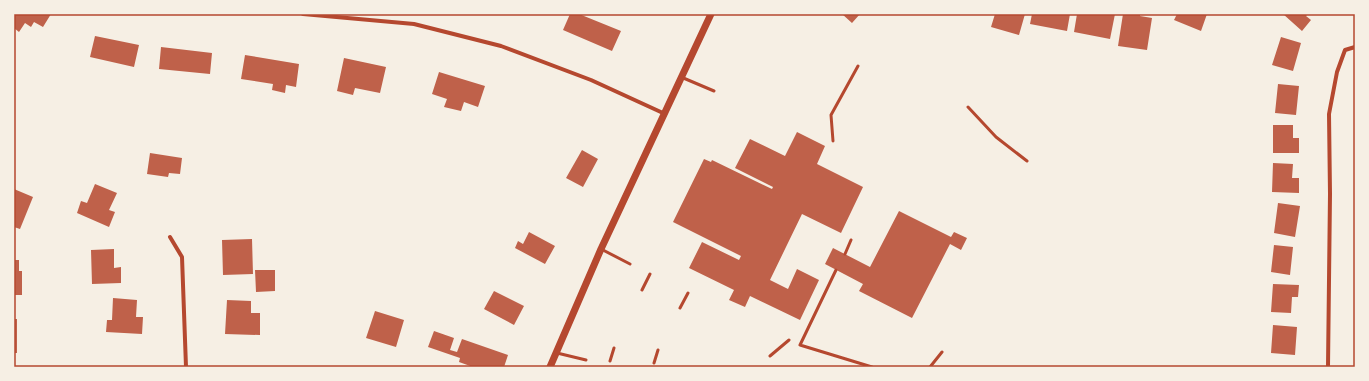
<svg xmlns="http://www.w3.org/2000/svg" width="1369" height="381" font-family="Commissioner,sans-serif">
<style>
.building{fill:#bf614a}
.lines{fill:none;stroke-linecap:round;stroke-linejoin:round}
.service{stroke:#b5482f;stroke-width:3}
.minor{stroke:#b5482f;stroke-width:4}
.tertiary{stroke:#b5482f;stroke-width:7}
.neatline{fill:none;stroke:#b5482f;stroke-width:1.5}
</style>
<rect width="100%" height="100%" fill="#f6efe4"/>
<path class="building" d="M14 14H51L43 27 34 22 31 27 25 23 19 32 14 28Z
M570 14H579L621 31 612 51 563 30Z
M842 14H860L852 23Z
M995 14H1025L1019 35 991 27Z
M1032 14H1070L1067 31 1030 24Z
M1077 14H1115L1110 39 1074 32Z
M1123 14H1140V16L1152 18 1147 50 1118 46Z
M1177 14H1207L1201 31 1174 20Z
M1283 14H1308L1306 16 1311 20 1302 31Z
M95 36 139 45 134 67 90 57Z
M1281 37 1301 43 1293 71 1272 65Z
M161 47 212 53 210 74 159 69Z
M245 55 299 64 296 87 286 85 285 93 272 90 273 84 241 79Z
M344 58 386 67 380 93 355 88 353 95 337 91Z
M439 72 485 86 478 107 464 102 461 111 444 107 447 99 432 94Z
M1278 84 1299 86 1296 115 1275 113Z
M1273 125H1293V138H1299V153H1273Z
M797 132 825 146 817 164 863 187 841 233 802 214 770 280 788 289 797 269 819 280 800 320 750 296 745 307 729 300 734 290 689 268 702 242 739 260 741 256 673 222 704 159 711 162 712 160 772 189 773 187 735 168 750 139 785 156Z
M582 150 598 159 583 187 566 178Z
M150 153 182 158 180 174 169 173 168 177 147 174Z
M1273 163 1293 164 1292 178H1299V193L1272 192Z
M95 184 117 193 109 210 115 212 109 227 77 213 81 201 87 203Z
M14 189 33 197 20 229 14 227Z
M1278 203 1300 206 1295 237 1274 233Z
M899 211 951 237 954 232 967 238 961 250 950 244 912 318 859 291 863 284 825 264 833 248 870 267Z
M529 232 555 246 545 264 515 248 518 241 523 244Z
M252 239 253 274 223 275 222 240Z
M1274 245 1293 247 1290 275 1271 272Z
M114 249V268L121 267V283L92 284 91 250Z
M14 260H19V271H22V295H14Z
M255 270H275V291L256 292Z
M1273 284 1299 285 1298 297H1292L1291 313 1271 312Z
M494 291 524 306 514 325 484 309Z
M113 298 137 300 136 317H143L142 334 106 332 107 320H112Z
M227 300 251 301V313H260V335L225 334Z
M375 311 404 320 396 347 366 338Z
M14 319H17V353H14Z
M1273 325 1297 327 1295 355 1271 353Z
M434 331 454 338 450 350 457 352 462 339 508 355 504 367H473L459 362 460 358 428 347Z"/>
<g class="lines">
<path class="service" d="M681 77 714 91
M968 107 996 137 1027 161
M833 141 831 115 858 66
M601 249 630 264
M845 254 851 240
M836 270 800 345 872 367
M642 290 650 274
M680 308 688 293
M557 353 586 360
M770 356 789 340
M610 361 614 348
M654 363 658 350
M930 367 942 352"/>
<path class="minor" d="M303 14 414 24 501 46 591 80 663 113
M170 237 182 257 186 367
M1328 367 1330 194 1329 114 1337 72 1345 50 1355 47"/>
<path class="tertiary" d="M550 367 601 249 711 14"/>
</g>
<rect width="1369" height="381" fill="none" stroke="#f6efe4" stroke-width="30"/>
<rect x="15" y="15" width="1339" height="351" class="neatline"/>
</svg>
